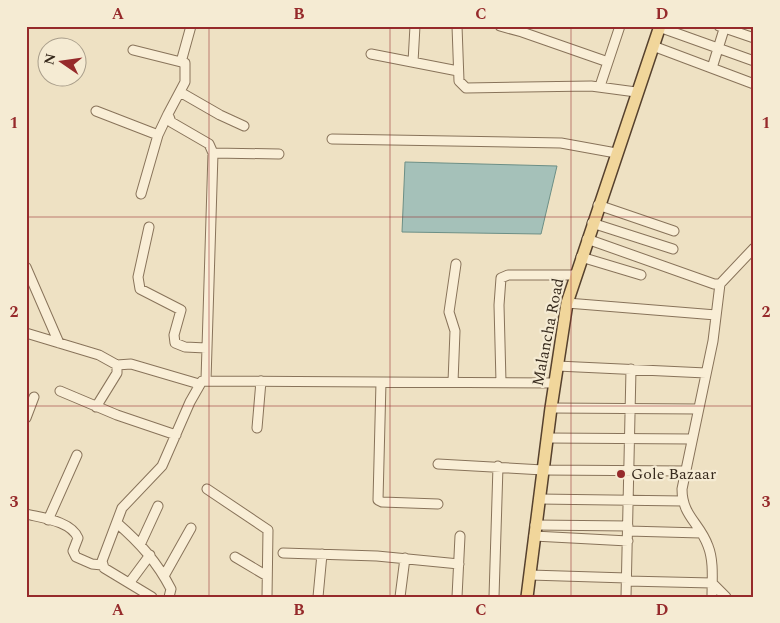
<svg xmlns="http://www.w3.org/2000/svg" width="780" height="623" font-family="Spectral,serif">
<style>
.water{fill:#a5c1b9;stroke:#6c8f86}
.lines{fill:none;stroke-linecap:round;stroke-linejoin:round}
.minor-casing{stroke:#88735a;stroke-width:11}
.major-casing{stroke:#56412e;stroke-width:14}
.minor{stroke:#f9eed6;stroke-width:9}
.major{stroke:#f1d69b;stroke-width:11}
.grid{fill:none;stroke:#962a2b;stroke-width:1;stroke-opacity:0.55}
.poi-dot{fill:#962a2b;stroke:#f5ebd3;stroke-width:2}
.labels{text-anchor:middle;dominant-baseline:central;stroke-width:4.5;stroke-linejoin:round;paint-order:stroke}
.street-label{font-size:16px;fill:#382b1e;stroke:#f5ebd3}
.poi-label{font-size:16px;fill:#382b1e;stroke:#f5ebd3;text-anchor:start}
.neatline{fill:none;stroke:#962a2b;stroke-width:2}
.grid-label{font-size:16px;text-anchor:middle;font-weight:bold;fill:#962a2b}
</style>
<rect width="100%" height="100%" fill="#eee1c3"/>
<path class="water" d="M405 162 557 166 541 234 402 232Z"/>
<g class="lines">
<g class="minor-casing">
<path id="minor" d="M457 26 459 81 466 88 591 86 636 92
M500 26 522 32 608 62
M719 26 754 38
M659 27 754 61
M653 46 754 84
M133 50 185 63V82L168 114 171 122 209 144 213 153 206 380
M371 54 458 71
M181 62 191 26
M413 62 415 26
M712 68 725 26
M600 86 620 26
M180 92 220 115 244 126
M96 111 158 135
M332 139 561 143 616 153
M213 153 279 154
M141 194 158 135 168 114
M598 205 674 231
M592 223 673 249
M149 227 138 277 140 289 181 310 174 335 175 343 185 347 206 348
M587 239 714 284H720L754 248
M581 257 641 275
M26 267 59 343
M567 303 716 315
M26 333 99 355 117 365V373L96 407
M117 365 131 364 199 384
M557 366 706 373
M381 382 378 500 382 502 438 504
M453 382 455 331 449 312 456 264
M501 382 499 305 501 278 508 275H576
M60 391 117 415 176 435
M551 408 698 409
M26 418 34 397
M257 428 261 381
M547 438 692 439
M438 464 543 470 685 471
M207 489 268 530 267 597
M539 499 683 501
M26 514C42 518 71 521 78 538L73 551 76 557 92 564 102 565
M48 520 77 455
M117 523C140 543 157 562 171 589L169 597
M535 525 628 526
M628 531 701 533
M534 536 628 541
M140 545 158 506
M283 553 377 556 459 564
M235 557 267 576
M530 575 627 578
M164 576 191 528
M627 581 712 583 726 597
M130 582 150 555
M152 597 104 568 102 561 122 508 162 466 190 402 202 381 554 383
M318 597 322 554
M400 597 405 558
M457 597 460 536
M494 597 498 466
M626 597 631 369
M712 597C712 580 714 561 708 546 700 523 682 516 682 489L713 341 720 284"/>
</g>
<g class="major-casing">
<path id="major" d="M527 597 551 408 567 303 660 26"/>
</g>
<use href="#minor" class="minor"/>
<use href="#major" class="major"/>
</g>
<path class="grid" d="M209 26V597M390 26V597M571 26V597M26 217H754M26 406H754"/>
<circle class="poi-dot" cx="621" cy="474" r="5"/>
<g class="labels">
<g class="street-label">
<text transform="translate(548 332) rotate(-79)">Malancha Road</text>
</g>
<g class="poi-label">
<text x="631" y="474">Gole Bazaar</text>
</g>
</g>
<rect width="780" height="623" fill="none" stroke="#f5ebd3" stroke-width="55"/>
<g transform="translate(62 62) rotate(283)"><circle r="24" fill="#f5ebd3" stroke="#a99e8b"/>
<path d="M0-4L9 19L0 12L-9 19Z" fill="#962a2b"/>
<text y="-8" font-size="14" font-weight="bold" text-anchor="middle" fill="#382b1e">N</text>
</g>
<rect x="28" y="28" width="724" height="568" class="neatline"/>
<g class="grid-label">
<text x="118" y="19">A</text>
<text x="299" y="19">B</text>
<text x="481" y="19">C</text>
<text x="662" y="19">D</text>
<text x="14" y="128">1</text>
<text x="766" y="128">1</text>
<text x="14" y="317">2</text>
<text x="766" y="317">2</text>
<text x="14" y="507">3</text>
<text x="766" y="507">3</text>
<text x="118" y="615">A</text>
<text x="299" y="615">B</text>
<text x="481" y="615">C</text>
<text x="662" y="615">D</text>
</g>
</svg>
